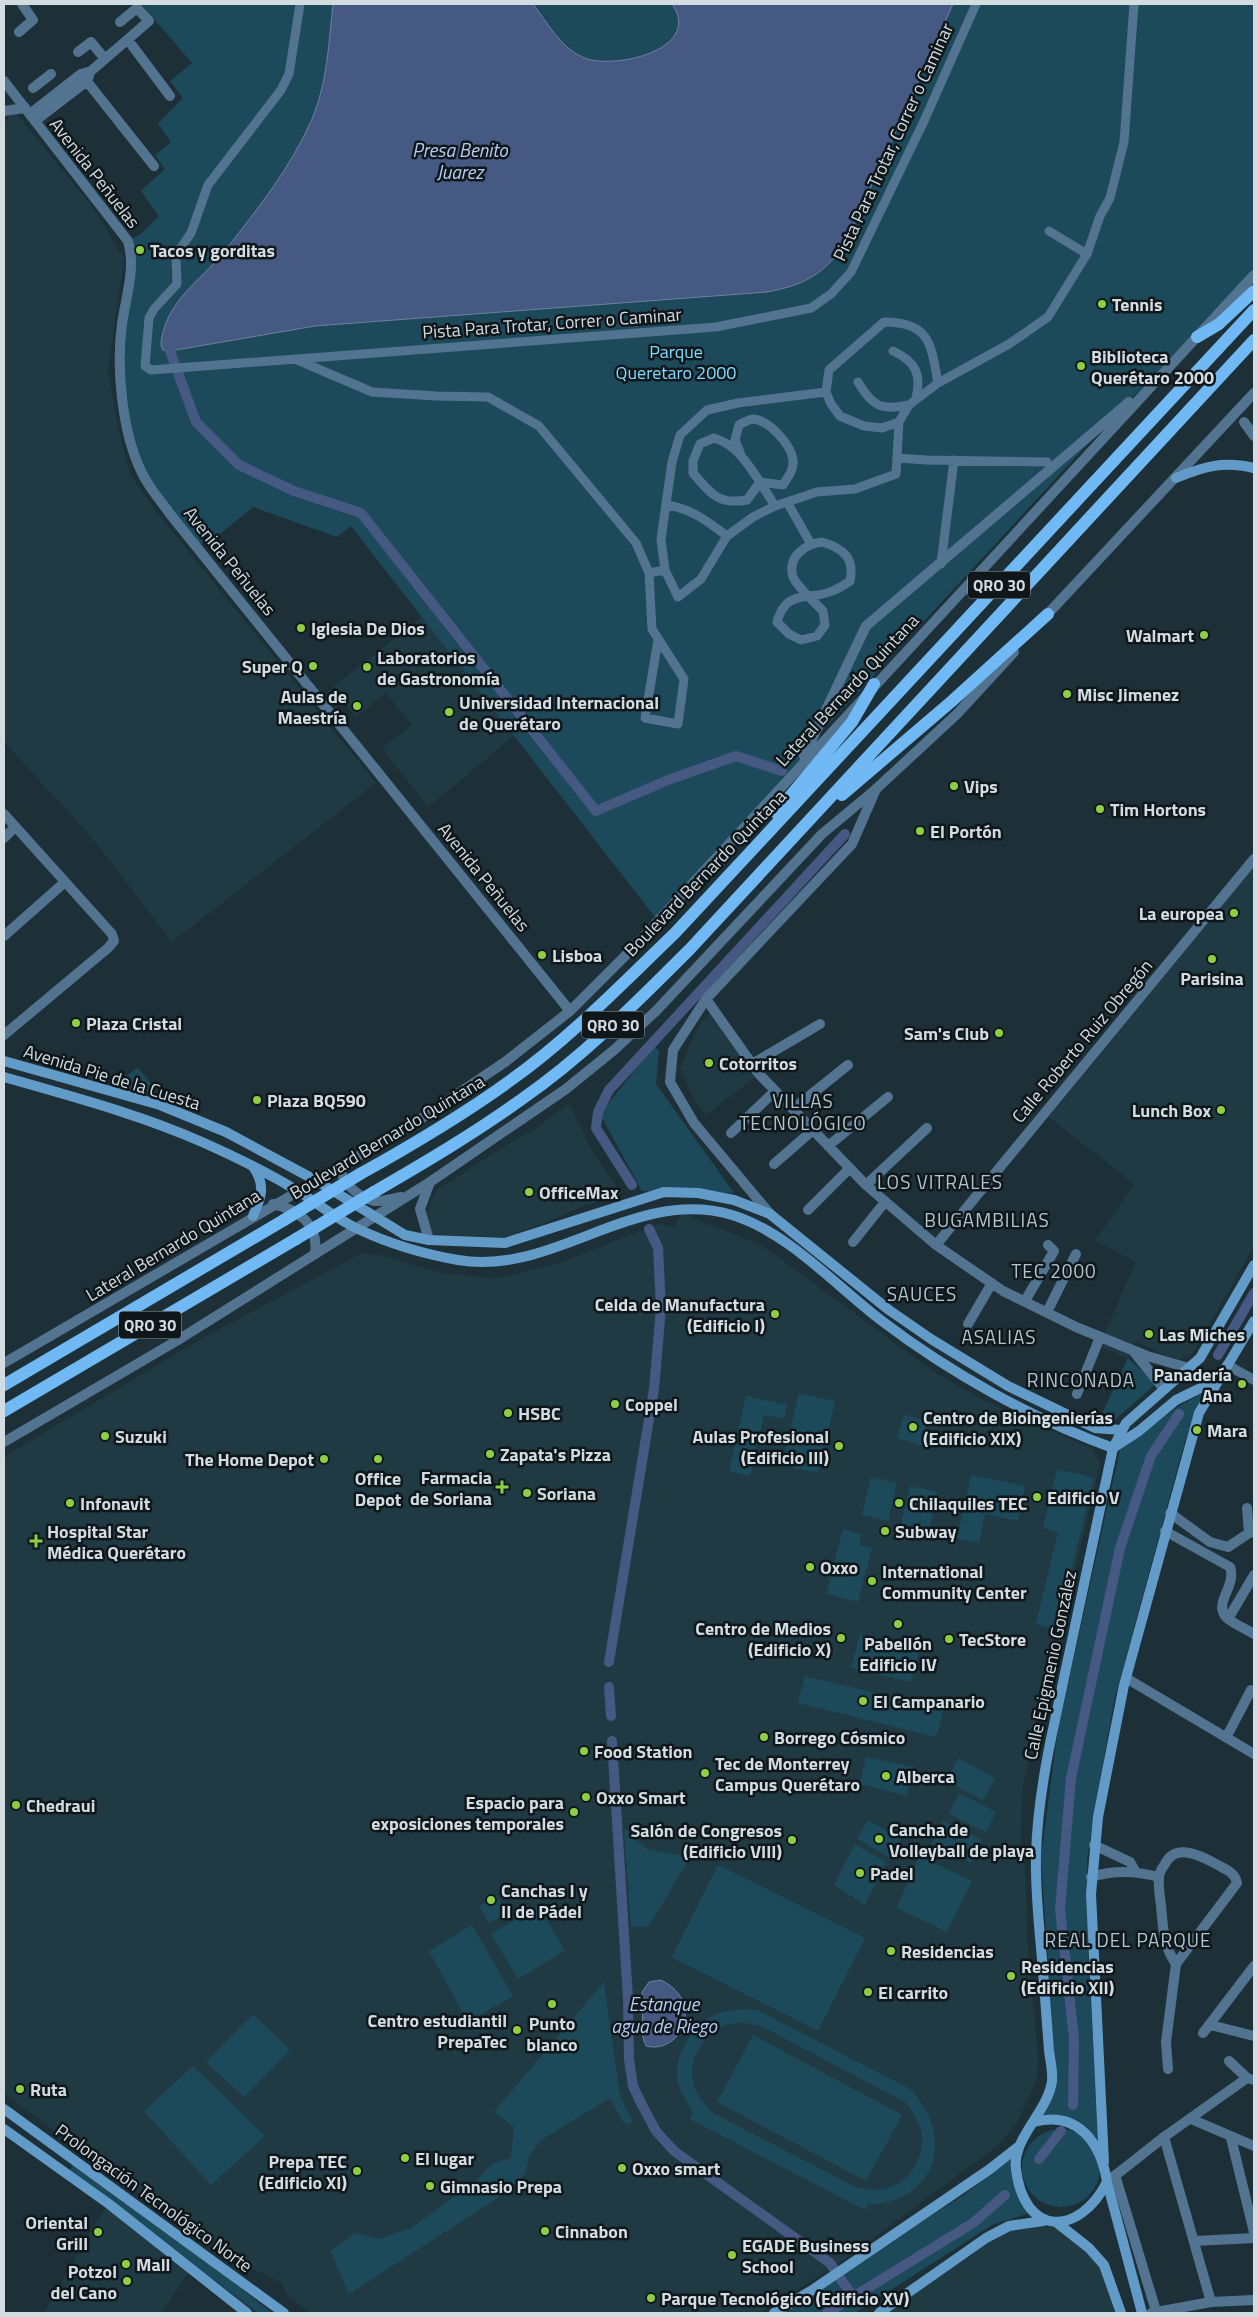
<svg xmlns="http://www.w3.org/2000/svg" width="1258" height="2317" font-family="'Titillium Web',sans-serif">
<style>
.built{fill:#203a44}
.green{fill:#1d4a5b;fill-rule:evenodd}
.water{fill:#455982;stroke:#6f809e}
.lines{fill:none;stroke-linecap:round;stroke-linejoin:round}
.canal{stroke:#455982;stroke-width:10}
.pedestrian{stroke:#527490;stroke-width:9}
.minor{stroke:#527490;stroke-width:10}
.tertiary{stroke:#527490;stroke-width:10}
.secondary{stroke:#639bc8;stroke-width:10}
.primary{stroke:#70b9f4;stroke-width:12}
.primary-bridge{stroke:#70b9f4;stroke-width:12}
.poi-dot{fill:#8ece43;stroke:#0f171a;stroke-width:2}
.labels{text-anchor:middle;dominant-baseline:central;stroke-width:5;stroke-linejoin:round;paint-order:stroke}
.shield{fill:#0f171a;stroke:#98a1a5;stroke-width:1}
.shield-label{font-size:16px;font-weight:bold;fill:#d2dce1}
.street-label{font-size:18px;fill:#d2dce1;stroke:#0f171a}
.poi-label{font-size:18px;font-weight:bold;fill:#d2dce1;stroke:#0f171a;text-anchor:start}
.park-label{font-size:18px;fill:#7edbff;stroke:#0f171a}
.water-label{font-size:19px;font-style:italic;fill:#b6ccf4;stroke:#0f171a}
.neighbourhood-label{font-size:19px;letter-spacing:1px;fill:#b0c5ce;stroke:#0f171a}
</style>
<rect width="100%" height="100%" fill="#1e3037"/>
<path class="built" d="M15 112 94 209 124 259 108 370 119 432 130 474 154 509 376 783 172 942 90 835 4 742V121Z
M422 617 514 736 428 807 382 748 412 725 386 693 356 717 333 687Z
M1254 867V1246L1193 1353 1180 1359 1170 1357 1135 1341 1128 1358 1099 1346 1136 1262 1095 1241 1134 1184 1049 1117Z
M713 1009 759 1074 706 1115 695 1101 680 1069 698 1027Z
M569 1103 594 1154 622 1194 584 1206 502 1240 455 1239 432 1233 426 1214 436 1191 519 1137 533 1131Z
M682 1213 763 1246 934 1372 983 1400 1092 1449 1100 1464 1061 1631 1056 1637 1023 1784 1020 1853 1025 1866 1028 1950 1038 2058 1037 2079 1017 2123 998 2145 838 2264 759 2313H311L288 2296 281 2282 242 2264 119 2179 4 2093V1457L196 1342 360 1254 380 1255 436 1272 497 1279 559 1263 659 1224 675 1227Z
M109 2204 191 2268 162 2313H44L96 2222Z
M1056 2222 1104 2265 1121 2313H879L1009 2226Z"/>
<path class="green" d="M141 4H1254V274L1168 366 1123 406 810 744 799 767 658 921 351 526 337 537 253 507 210 542 207 539 198 547 149 485 128 433 120 367 132 261 128 241 141 234 159 216 141 191 165 169 155 155 171 142 158 123 183 98 170 81 192 63Z
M654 1046 659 1051 656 1084 734 1193 642 1191 600 1114Z
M138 1068 149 1081 157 1096 114 1084Z
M1128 1358 1156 1384 1112 1422 1099 1420Z
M1204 1392 1185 1441 1114 1701 1087 1859 1089 1973 1099 2143C1080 2121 1072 2113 1041 2116L1056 2083 1041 1858 1058 1729 1120 1450 1176 1408Z
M799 1393 835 1401 818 1473 782 1465Z
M746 1396 787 1405 784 1419 764 1415 750 1476 729 1471Z
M904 1415 927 1421 921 1445 897 1438Z
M1057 1469 1094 1478 1057 1630 1036 1624 1058 1532 1043 1528Z
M971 1475 1025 1486 1018 1521 985 1514 979 1543 957 1538Z
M871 1477 897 1483 888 1521 862 1515Z
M910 1486 938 1492 929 1530 901 1524Z
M843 1529 861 1534 859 1545 872 1548 858 1602 826 1594Z
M860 1635 919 1650 911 1682 851 1668Z
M805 1676 944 1709 936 1737 798 1703Z
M866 1757 913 1767 907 1796 860 1784Z
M958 1758 995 1778 983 1800 946 1781Z
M959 1793 996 1812 986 1832 949 1814Z
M868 1820 901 1839 890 1858 857 1839Z
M943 1821 982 1840 971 1863 932 1844Z
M624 1830H628V1835L647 1849 690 1857 649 1926 631 1927Z
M855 1844 886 1862 865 1905 834 1885Z
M919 1856 972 1881 947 1932 897 1908Z
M718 1865 865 1938 818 2031 672 1957Z
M497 1896 507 1913 489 1923 479 1906Z
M539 1906 565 1951 518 1979 491 1934Z
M472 1925 513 1996 468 2022 429 1951Z
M604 1982 620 2096 633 2122 629 2125 622 2121 610 2098 541 2140 529 2156 525 2174 510 2190 349 2294 330 2251 355 2233 379 2239 411 2228 477 2180 492 2164 511 2158 514 2127 494 2112Z
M738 2009 757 2010 910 2089C956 2137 937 2201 868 2205L865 2210 690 2119 693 2112C686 2101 679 2090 677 2077 675 2051 695 2022 719 2013 725 2011 732 2010 738 2009ZM740 2022 761 2026 905 2102C913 2112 921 2123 922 2137 924 2163 904 2189 877 2190 870 2190 863 2189 857 2188L713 2113C708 2107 701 2101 698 2095 683 2071 697 2042 718 2028 724 2025 733 2024 740 2022Z
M253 2014 290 2050 244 2097 206 2062Z
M753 2035 902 2115 866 2181 717 2102Z
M193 2066 265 2136 211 2185 144 2111Z
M1022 2168a39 39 0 1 1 78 0a39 39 0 1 1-78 0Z
M1014 2156C1014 2178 1016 2195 1029 2213L992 2225 855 2313H778L964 2195Z
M74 2163 199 2255 272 2313H258L69 2172Z"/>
<path class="water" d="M333 4H533C547 22 560 47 582 57 612 71 704 50 672 4H953L844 247C820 276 804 285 767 292L315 326 170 351 163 350C159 344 162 338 163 332 173 295 205 277 227 248 259 207 291 167 312 119 327 84 329 41 333 4Z
M661 1980C706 2002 681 2055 646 2046L643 2038 642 1992 649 1982Z"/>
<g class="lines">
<path class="canal" d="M170 351 196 422 239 465 294 491 361 513 596 811 668 780 736 756 782 771
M632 1185 596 1128 598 1112 609 1090 845 834
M1218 1355 1254 1293
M609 1662 654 1389 661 1307 658 1248 649 1229
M609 1687 611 1716
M612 1741 628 1999 629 2059 633 2086 642 2105 656 2131 674 2151 830 2263 853 2297
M1073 2105 1074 2039 1060 1909 1071 1778 1120 1548 1151 1456 1179 1414
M1039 2159 1061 2131
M827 2313 973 2223 1005 2195"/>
<path class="pedestrian" d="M300 4 289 74 281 90 208 185 191 233 176 255 177 284 154 309 149 318 145 366 151 370 716 327 811 308 831 294 851 272 924 121 976 4
M1049 231 1087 254
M884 322C930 322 931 344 938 383L909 405 899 422 882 428 864 426 840 416 831 404 826 392 829 370Z
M893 351C915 361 922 374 916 398
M295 359 372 392 436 396 488 397 539 426 636 543 649 573 652 629 684 679 678 724 645 718 658 640
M858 382C872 406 881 411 909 405
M938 383 1009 344 1048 317 1087 254 1100 216 1110 198 1124 142 1134 4
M741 455 735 440 739 425C743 423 749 419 754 419 769 421 791 444 793 460 794 470 788 477 783 485L760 482C747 463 737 445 714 438L700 444 693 461V473C711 494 718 505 747 500L760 482 775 506
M897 458 926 460 1047 462
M787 502 811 544
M667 505C692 509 707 521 727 536
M822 542C843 548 855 558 850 581 836 591 825 595 808 596 804 591 795 583 793 577 787 557 805 544 822 542Z
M941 564 954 460
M665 570 661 539 672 462 680 435 707 410 738 403 826 392
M649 573 665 570 678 597 701 579 727 536 753 517 775 506 817 492 855 489 896 474 899 422
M808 596 823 611 825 625 817 636 801 640 789 634 777 622C782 604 790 598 808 596Z"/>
<path class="minor" d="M19 32 33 20 22 4
M128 40 170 96
M78 52 91 42 105 59
M81 74 154 166
M33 88 51 74
M4 111 25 108
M30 114 81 74 91 71 149 21 137 8 120 22
M35 121 87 81 89 76
M4 814 112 934 114 941 108 948 4 1035
M4 838 15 827
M4 936 65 882
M706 999 759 1074 866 1185 936 1245 1003 1291 1076 1327 1147 1356 1189 1368
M752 1064 820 1024
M793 1109 848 1065
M731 1133 775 1091
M828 1146 888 1097
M774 1164 813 1130
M866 1185 927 1128
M808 1210 850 1168
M770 1214 694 1123 670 1082 673 1050 706 999 852 844 876 789
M853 1242 885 1202
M936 1245 1254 859
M1025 1301 1054 1251 1048 1245
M1047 1312 1076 1254
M968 1324 992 1283
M1134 1352 1164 1389
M1227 1365 1254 1380
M1077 1394 1100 1337
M1247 1508 1249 1533
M1170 1513 1210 1542 1228 1547 1249 1533 1254 1532
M1165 1531 1230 1567C1237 1587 1212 1603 1227 1618 1234 1624 1246 1629 1254 1634
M1228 1619 1254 1575
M1126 1678 1254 1754
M1227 1736 1251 1690
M1094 1845 1130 1862 1135 1871
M1091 1877C1115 1870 1135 1871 1159 1877
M1211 2025 1254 2036
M1203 2033 1254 1966
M1229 2061 1247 2078
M1168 2069 1166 2042 1176 1964C1163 1946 1163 1927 1161 1905 1160 1897 1158 1887 1159 1878 1159 1873 1162 1868 1165 1864 1175 1843 1200 1855 1216 1864 1225 1869 1235 1872 1237 1883L1176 1964
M1191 2119 1254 2146
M1164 2137 1211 2302
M1231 2138 1254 2232
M1115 2175 1156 2311
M1194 2241 1254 2238
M1151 2313 1211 2302 1254 2300"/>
<path class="tertiary" d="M4 81 128 241C136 268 126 296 122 324 116 368 122 433 142 473 149 488 161 501 170 514L570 1011
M1244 422 1254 436
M1043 619 1254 393
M804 756 866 626 1129 402
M340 1167C342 1183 358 1197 374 1201 382 1202 393 1198 401 1197
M273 1204C300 1210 319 1225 315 1254
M429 1240 420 1209 430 1182
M4 1363 407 1128 505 1062 570 1011 634 947 1254 275
M4 1442 178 1340 430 1182 566 1089 614 1050 656 1011 822 834 876 789 957 714 1014 652
M1107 2182 1164 2137 1247 2078 1254 2080"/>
<path class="secondary" d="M1176 478C1205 466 1223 461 1254 468
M4 1061 160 1105 226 1132 317 1181 405 1235 429 1240 505 1243 664 1192 698 1193 734 1200 770 1214 889 1310 931 1339 1008 1386 1095 1428 1121 1430
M4 1077C70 1096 139 1114 202 1142 236 1157 270 1174 301 1193 320 1205 338 1220 358 1229 390 1244 423 1254 458 1260 553 1277 634 1186 732 1215 788 1232 836 1286 882 1321 949 1372 1034 1420 1113 1448L1139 1431 1176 1400 1217 1380
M253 1216C261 1198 266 1186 254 1168
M4 2109 284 2313
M1034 2122C1078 2110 1101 2143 1107 2182L1142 2313
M4 2129 109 2204 247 2313
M1104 2162 1091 1894 1098 1817 1124 1685 1199 1413 1254 1321
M1107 2182C1079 2237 1024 2237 1016 2169 1012 2138 1048 2112 1052 2081 1053 2071 1050 2060 1049 2050 1047 2024 1045 1997 1043 1971 1040 1933 1035 1894 1036 1856 1037 1810 1045 1765 1055 1720 1075 1630 1094 1539 1113 1448L1126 1423 1200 1358 1254 1265
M1056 2222 1089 2248 1104 2265 1121 2313
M774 2313 814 2289 990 2169 1018 2147
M879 2313 986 2238 1009 2226 1043 2221"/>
<path class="primary" d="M1197 337 1219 324 1254 291
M842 795 952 701 1048 614
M776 813 852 722 874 684
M360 1174C412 1145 463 1115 511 1080 570 1038 623 983 675 933L1254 310
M374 1192C424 1163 475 1133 522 1099 584 1056 637 1002 690 949L1254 340
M4 1385 284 1220
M4 1411 296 1239"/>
<path class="primary-bridge" d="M284 1220 360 1174
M296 1239 374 1192"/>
</g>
<g class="poi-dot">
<circle cx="140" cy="250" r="5"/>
<circle cx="1102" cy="304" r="5"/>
<circle cx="1081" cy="366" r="5"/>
<circle cx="301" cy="628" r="5"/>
<circle cx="1204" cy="635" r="5"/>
<circle cx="313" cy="666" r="5"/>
<circle cx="367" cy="667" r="5"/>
<circle cx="1067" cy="694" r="5"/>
<circle cx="357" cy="706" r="5"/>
<circle cx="449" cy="712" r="5"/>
<circle cx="954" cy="786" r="5"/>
<circle cx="1100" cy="809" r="5"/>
<circle cx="920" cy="831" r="5"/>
<circle cx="1234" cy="913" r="5"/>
<circle cx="542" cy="955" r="5"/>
<circle cx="1212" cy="959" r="5"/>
<circle cx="76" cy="1023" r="5"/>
<circle cx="999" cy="1033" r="5"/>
<circle cx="709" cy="1063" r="5"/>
<circle cx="257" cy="1100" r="5"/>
<circle cx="1221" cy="1110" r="5"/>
<circle cx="529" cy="1192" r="5"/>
<circle cx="775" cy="1314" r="5"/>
<circle cx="1149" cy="1334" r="5"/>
<circle cx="1242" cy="1384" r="5"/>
<circle cx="615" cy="1404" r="5"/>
<circle cx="508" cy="1413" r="5"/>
<circle cx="913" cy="1427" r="5"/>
<circle cx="1197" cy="1430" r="5"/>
<circle cx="105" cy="1436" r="5"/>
<circle cx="839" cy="1446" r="5"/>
<circle cx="490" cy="1454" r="5"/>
<circle cx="324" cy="1459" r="5"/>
<circle cx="378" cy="1459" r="5"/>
<path d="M499.5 1479.5h5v5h5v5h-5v5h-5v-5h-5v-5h5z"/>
<circle cx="527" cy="1493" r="5"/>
<circle cx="1037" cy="1497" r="5"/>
<circle cx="70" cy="1503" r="5"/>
<circle cx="899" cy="1503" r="5"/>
<circle cx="885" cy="1531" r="5"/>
<path d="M33.5 1533.5h5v5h5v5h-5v5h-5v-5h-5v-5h5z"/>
<circle cx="810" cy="1567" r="5"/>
<circle cx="872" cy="1581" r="5"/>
<circle cx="898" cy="1624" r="5"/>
<circle cx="841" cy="1638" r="5"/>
<circle cx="949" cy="1639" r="5"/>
<circle cx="863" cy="1701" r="5"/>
<circle cx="764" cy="1737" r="5"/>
<circle cx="584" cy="1751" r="5"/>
<circle cx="705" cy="1773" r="5"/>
<circle cx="886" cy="1776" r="5"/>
<circle cx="586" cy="1797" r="5"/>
<circle cx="16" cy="1805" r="5"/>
<circle cx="574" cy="1812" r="5"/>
<circle cx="879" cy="1839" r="5"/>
<circle cx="792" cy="1840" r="5"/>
<circle cx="860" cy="1873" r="5"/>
<circle cx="491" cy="1900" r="5"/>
<circle cx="891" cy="1951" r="5"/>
<circle cx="1011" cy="1976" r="5"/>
<circle cx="868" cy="1992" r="5"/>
<circle cx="552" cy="2004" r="5"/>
<circle cx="517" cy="2030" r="5"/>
<circle cx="20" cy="2089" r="5"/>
<circle cx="405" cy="2158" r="5"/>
<circle cx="622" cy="2168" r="5"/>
<circle cx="357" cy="2171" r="5"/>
<circle cx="430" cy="2186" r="5"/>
<circle cx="545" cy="2231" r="5"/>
<circle cx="98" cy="2232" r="5"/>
<circle cx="732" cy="2255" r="5"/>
<circle cx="126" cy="2264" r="5"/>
<circle cx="127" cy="2281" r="5"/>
<circle cx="651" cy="2298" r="5"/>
</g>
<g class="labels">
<g class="shield">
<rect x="968" y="571.5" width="62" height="27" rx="4"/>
<rect x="582" y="1011.5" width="62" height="27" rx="4"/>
<rect x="119" y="1311.5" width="62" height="27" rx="4"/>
</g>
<g class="shield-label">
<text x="999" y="585">QRO 30</text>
<text x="613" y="1025">QRO 30</text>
<text x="150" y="1325">QRO 30</text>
</g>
<g class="street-label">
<text transform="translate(893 142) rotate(-65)">Pista Para Trotar, Correr o Caminar</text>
<text transform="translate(95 173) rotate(52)">Avenida Peñuelas</text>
<text transform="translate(552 323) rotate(-4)">Pista Para Trotar, Correr o Caminar</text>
<text transform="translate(230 561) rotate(51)">Avenida Peñuelas</text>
<text transform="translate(847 690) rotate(-47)">Lateral Bernardo Quintana</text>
<text transform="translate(705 873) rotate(-46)">Boulevard Bernardo Quintana</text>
<text transform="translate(484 877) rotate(51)">Avenida Peñuelas</text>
<text transform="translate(1082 1041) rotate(-50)">Calle Roberto Ruiz Obregón</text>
<text transform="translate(112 1077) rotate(17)">Avenida Pie de la Cuesta</text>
<text transform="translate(387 1137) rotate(-31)">Boulevard Bernardo Quintana</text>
<text transform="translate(173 1245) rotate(-31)">Lateral Bernardo Quintana</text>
<text transform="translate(1050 1665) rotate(-78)">Calle Epigmenio González</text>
<text transform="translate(154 2198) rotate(36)">Prolongación Tecnológico Norte</text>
</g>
<g class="poi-label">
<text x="150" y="250">Tacos y gorditas</text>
<text x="1112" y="304">Tennis</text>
<text x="1091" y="356">Biblioteca<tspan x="1091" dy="21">Querétaro 2000</tspan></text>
<text x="311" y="628">Iglesia De Dios</text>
<text x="1194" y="635" text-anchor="end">Walmart</text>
<text x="377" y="657">Laboratorios<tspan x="377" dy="21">de Gastronomía</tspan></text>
<text x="303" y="666" text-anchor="end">Super Q</text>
<text x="1077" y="694">Misc Jimenez</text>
<text x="347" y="696" text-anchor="end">Aulas de<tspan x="347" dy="21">Maestría</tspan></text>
<text x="459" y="702">Universidad Internacional<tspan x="459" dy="21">de Querétaro</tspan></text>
<text x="964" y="786">Vips</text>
<text x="1110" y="809">Tim Hortons</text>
<text x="930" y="831">El Portón</text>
<text x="1224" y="913" text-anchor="end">La europea</text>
<text x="552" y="955">Lisboa</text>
<text x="1212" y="978" text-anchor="middle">Parisina</text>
<text x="86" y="1023">Plaza Cristal</text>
<text x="989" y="1033" text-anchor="end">Sam's Club</text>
<text x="719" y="1063">Cotorritos</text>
<text x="267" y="1100">Plaza BQ590</text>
<text x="1211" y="1110" text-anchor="end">Lunch Box</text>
<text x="539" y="1192">OfficeMax</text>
<text x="765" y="1304" text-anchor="end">Celda de Manufactura<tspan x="765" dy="21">(Edificio I)</tspan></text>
<text x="1159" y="1334">Las Miches</text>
<text x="1232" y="1374" text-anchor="end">Panadería<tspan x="1232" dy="21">Ana</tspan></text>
<text x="625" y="1404">Coppel</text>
<text x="518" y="1413">HSBC</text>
<text x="923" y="1417">Centro de Bioingenierías<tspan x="923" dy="21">(Edificio XIX)</tspan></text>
<text x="1207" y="1430">Mara</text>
<text x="115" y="1436">Suzuki</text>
<text x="829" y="1436" text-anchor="end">Aulas Profesional<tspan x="829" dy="21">(Edificio III)</tspan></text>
<text x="500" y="1454">Zapata's Pizza</text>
<text x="314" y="1459" text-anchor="end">The Home Depot</text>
<text x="492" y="1477" text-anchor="end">Farmacia<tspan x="492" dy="21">de Soriana</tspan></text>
<text x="378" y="1478" text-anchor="middle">Office<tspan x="378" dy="21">Depot</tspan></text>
<text x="537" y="1493">Soriana</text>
<text x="1047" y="1497">Edificio V</text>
<text x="80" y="1503">Infonavit</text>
<text x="909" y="1503">Chilaquiles TEC</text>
<text x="47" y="1531">Hospital Star<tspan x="47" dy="21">Médica Querétaro</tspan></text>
<text x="895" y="1531">Subway</text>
<text x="820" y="1567">Oxxo</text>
<text x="882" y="1571">International<tspan x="882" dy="21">Community Center</tspan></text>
<text x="831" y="1628" text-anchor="end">Centro de Medios<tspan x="831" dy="21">(Edificio X)</tspan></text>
<text x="959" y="1639">TecStore</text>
<text x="898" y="1643" text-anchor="middle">Pabellón<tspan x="898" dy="21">Edificio IV</tspan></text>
<text x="873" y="1701">El Campanario</text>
<text x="774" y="1737">Borrego Cósmico</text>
<text x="594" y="1751">Food Station</text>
<text x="715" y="1763">Tec de Monterrey<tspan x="715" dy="21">Campus Querétaro</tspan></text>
<text x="896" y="1776">Alberca</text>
<text x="596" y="1797">Oxxo Smart</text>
<text x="564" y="1802" text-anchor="end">Espacio para<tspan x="564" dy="21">exposiciones temporales</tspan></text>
<text x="26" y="1805">Chedraui</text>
<text x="889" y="1829">Cancha de<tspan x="889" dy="21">Volleyball de playa</tspan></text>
<text x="782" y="1830" text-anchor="end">Salón de Congresos<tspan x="782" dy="21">(Edificio VIII)</tspan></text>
<text x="870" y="1873">Padel</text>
<text x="501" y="1890">Canchas I y<tspan x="501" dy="21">II de Pádel</tspan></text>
<text x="901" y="1951">Residencias</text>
<text x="1021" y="1966">Residencias<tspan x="1021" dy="21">(Edificio XII)</tspan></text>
<text x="878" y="1992">El carrito</text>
<text x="507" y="2020" text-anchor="end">Centro estudiantil<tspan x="507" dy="21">PrepaTec</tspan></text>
<text x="552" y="2023" text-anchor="middle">Punto<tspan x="552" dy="21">blanco</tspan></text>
<text x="30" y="2089">Ruta</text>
<text x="415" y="2158">El lugar</text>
<text x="347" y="2161" text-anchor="end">Prepa TEC<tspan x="347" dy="21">(Edificio XI)</tspan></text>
<text x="632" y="2168">Oxxo smart</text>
<text x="440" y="2186">Gimnasio Prepa</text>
<text x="88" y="2222" text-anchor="end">Oriental<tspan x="88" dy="21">Grill</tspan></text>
<text x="555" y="2231">Cinnabon</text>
<text x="742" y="2245">EGADE Business<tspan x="742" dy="21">School</tspan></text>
<text x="136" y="2264">Mall</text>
<text x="117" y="2271" text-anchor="end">Potzol<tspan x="117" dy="21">del Cano</tspan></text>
<text x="661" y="2298">Parque Tecnológico (Edificio XV)</text>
</g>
<g class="park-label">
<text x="676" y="351">Parque<tspan x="676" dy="21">Queretaro 2000</tspan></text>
</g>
<g class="water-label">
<text x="460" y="149">Presa Benito<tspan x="460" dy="22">Juarez</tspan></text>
<text x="664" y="2003">Estanque<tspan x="664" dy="22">agua de Riego</tspan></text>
</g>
<g class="neighbourhood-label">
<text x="803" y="1100">VILLAS<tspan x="803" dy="22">TECNOLÓGICO</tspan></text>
<text x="940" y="1181">LOS VITRALES</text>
<text x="987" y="1219">BUGAMBILIAS</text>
<text x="1054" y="1270">TEC 2000</text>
<text x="922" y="1293">SAUCES</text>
<text x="999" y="1336">ASALIAS</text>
<text x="1081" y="1379">RINCONADA</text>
<text x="1128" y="1939">REAL DEL PARQUE</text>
</g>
</g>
<rect width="1258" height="2317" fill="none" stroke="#d2dce1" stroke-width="10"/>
</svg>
